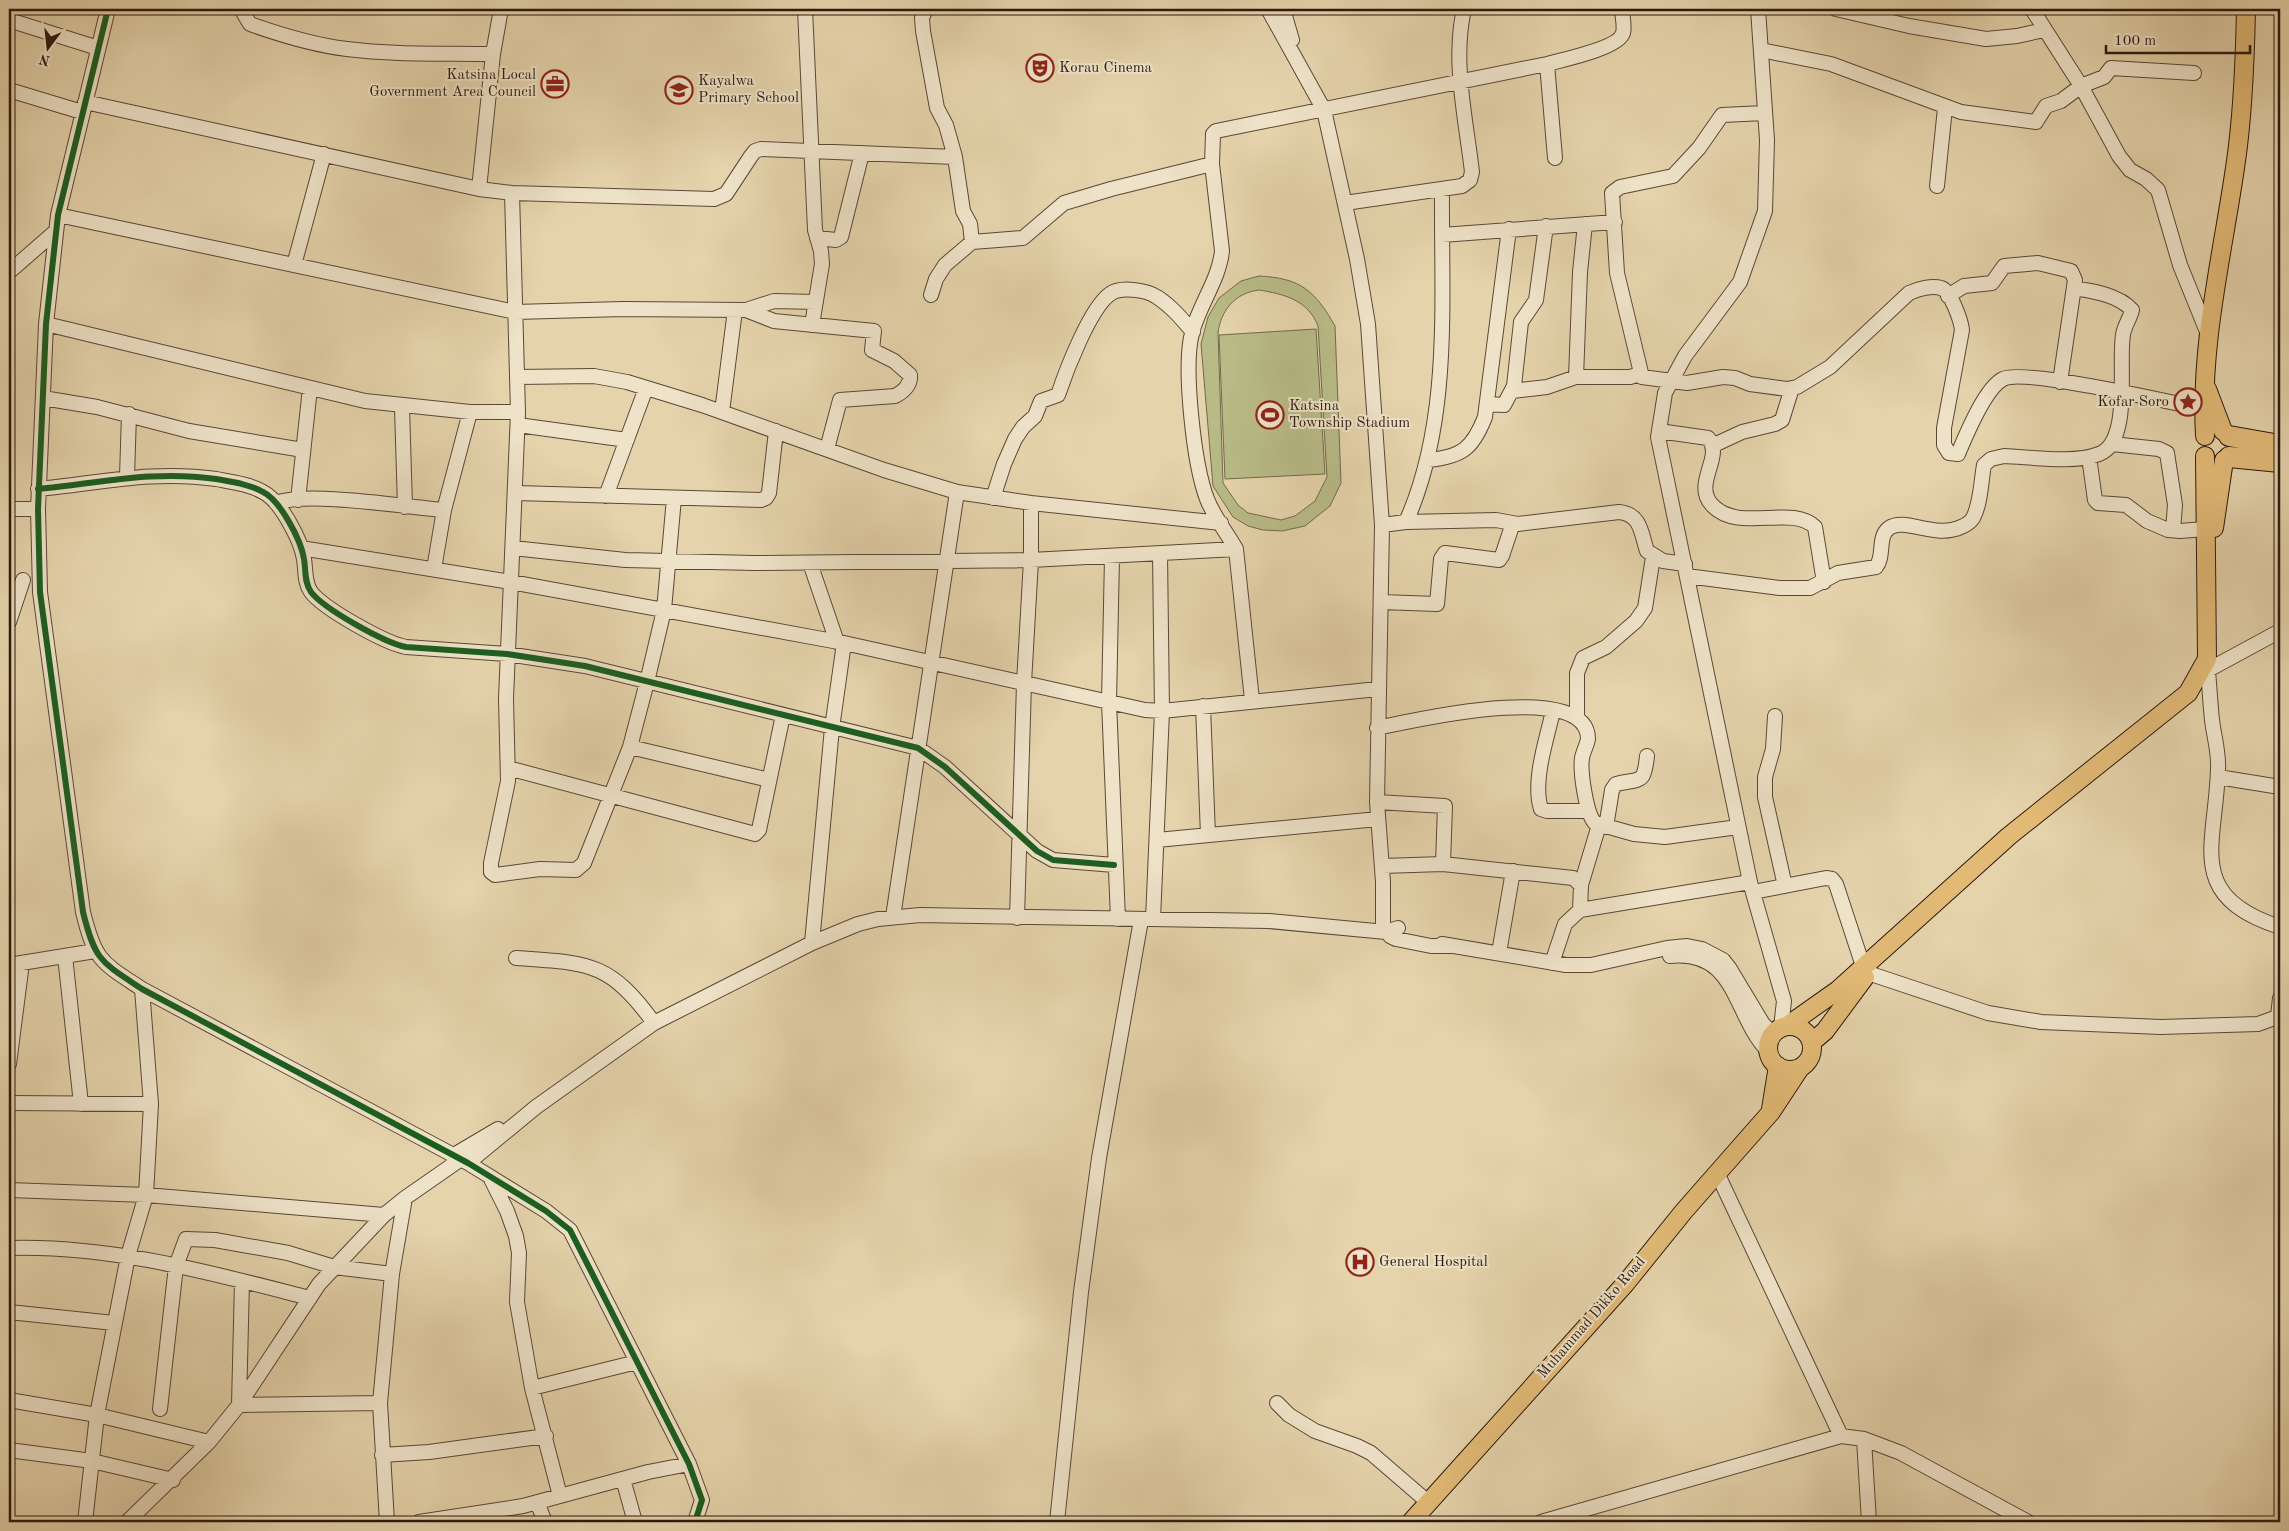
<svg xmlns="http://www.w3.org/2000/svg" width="2289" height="1531" font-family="'Old Standard TT',serif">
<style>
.green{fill:#b8bb87;stroke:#726a4a;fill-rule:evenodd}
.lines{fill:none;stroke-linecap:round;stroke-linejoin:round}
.minor-casing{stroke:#5a4835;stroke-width:16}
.major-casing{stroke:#2b190e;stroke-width:20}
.highway-casing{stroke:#2b190e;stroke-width:22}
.minor{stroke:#eee2c8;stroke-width:14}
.major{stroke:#e2ba76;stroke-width:18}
.highway{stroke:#e2ba76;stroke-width:20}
.cycleway-casing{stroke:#eee2c8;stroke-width:9}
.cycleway{stroke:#1b5e20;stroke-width:6}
.labels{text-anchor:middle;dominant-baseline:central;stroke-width:4;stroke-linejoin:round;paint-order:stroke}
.poi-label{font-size:15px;fill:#2b190e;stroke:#eee2c8;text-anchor:start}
.street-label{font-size:15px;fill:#2b190e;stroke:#eee2c8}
</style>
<rect width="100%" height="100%" fill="#e5d3ab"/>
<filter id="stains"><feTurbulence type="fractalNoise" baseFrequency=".004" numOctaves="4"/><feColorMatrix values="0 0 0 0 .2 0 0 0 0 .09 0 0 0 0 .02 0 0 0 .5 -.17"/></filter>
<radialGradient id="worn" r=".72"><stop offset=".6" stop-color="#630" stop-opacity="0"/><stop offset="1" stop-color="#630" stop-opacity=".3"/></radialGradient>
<path class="green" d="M1259 276C1301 278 1315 291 1335 326L1341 483 1330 506 1305 526 1282 531 1263 530 1248 526 1233 517 1213 486 1201 344 1208 317 1219 298 1241 281ZM1259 290C1284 294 1308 300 1318 326L1327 477 1315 501 1295 516 1281 520 1248 513 1238 505 1223 483 1218 333C1221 310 1235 293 1259 290Z
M1316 329 1325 474 1225 479 1219 335Z"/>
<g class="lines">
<g class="minor-casing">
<path id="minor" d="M108 9 58 215 46 324 38 509 40 592 83 912C95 961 101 962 142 989L468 1163 546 1211 570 1230 689 1464 702 1500 695 1522
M246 9 244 14 250 24C281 35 314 45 347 49 395 55 444 53 493 54
M805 9 815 230 821 251 822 264 812 325
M926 9 922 18 923 31 937 108 946 125 955 157 963 211 970 224 972 242
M1268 9 1324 110 1357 259 1368 324 1382 525 1377 802 1383 882V926L1390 936 1396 939 1431 946H1450
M1283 9 1292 40
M1758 9 1767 140 1765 211 1740 282 1685 356 1665 393 1658 437 1750 882 1784 1001 1781 1028
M1836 9 1909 26 1986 39 2017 36 2044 30
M2032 9 2081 86 2119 156 2130 170 2146 179 2158 190 2180 265 2208 334
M9 20 98 48
M1761 50 1831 64 1961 112 2036 122 2046 106 2061 101 2081 86 2104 77 2111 68 2194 73
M1547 64 1555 158
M9 90 82 112
M85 102 479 189 512 193 714 199 726 194 751 156 755 151 761 149 955 157
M1765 113 1722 115 1699 148 1673 176 1620 187 1612 193 1617 273 1642 377 1687 383 1723 377 1735 378 1750 384 1787 389 1797 387 1830 367 1909 293C1918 289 1932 285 1941 288 1951 291 1961 321 1962 330L1944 428V445L1949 453 1958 454C1966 435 1985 388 2003 379 2022 368 2174 403 2203 409
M1937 186 1945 108
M479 189 493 54 501 9
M512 193 518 412 506 699 508 781 491 863V872L495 875 540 869 576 870 584 863 630 747 647 682 664 610 674 498
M1345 203 1462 186 1470 180 1472 172C1466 119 1452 62 1464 9
M58 215 515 312 623 309 746 310 774 301 816 302
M1442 235 1615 222
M817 238 836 240 841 237 862 153
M294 265 324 154
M9 272 56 231
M931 295 936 279 945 265 972 242 1023 238 1064 203 1111 189 1212 164
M1948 296 1964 286 1992 283 2004 266 2038 263 2071 271 2075 280 2060 382
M746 310 774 321 874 331 872 350 894 361 910 375C911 385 903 392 895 396L840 400 827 449
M46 324 365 401 470 412H518
M517 377 594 376 627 382 702 405 884 470 957 492 1031 503 1221 523
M1576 377 1580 272 1585 224
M1512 391 1547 387 1576 377H1630L1640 374
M43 398 97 407 189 431 303 450
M1487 404 1504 405 1514 386 1521 322 1536 300 1546 226
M402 407 405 507
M722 412 735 310
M518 425 627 440
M1659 431 1708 438C1725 457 1691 484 1713 506 1740 533 1791 504 1815 527L1824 582
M2112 444 2159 449 2167 453 2175 505 2173 530
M1714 445 1742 432 1775 424 1782 420 1792 388
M2089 457 2095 500 2098 503 2126 505 2147 521 2168 530 2180 531 2205 529
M1428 460C1462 457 1473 448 1485 417L1509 229
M127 477 129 414
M38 489C101 483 153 470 216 479 232 482 249 484 263 492 280 500 301 540 304 559 306 570 304 582 311 592 324 609 385 643 406 647L507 654 585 666 918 748 945 767 1037 851 1053 860 1114 865
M516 493 761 500 766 498 769 493 776 431
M606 496 646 388
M993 498 1004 464 1015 439 1023 427 1035 416 1041 401 1058 395C1066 371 1090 308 1110 294 1120 286 1147 290 1157 297 1171 306 1182 319 1193 332
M298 500 310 388
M276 503C309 491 405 507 444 510
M9 509H38
M1406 522C1452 419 1441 299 1442 189
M1382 525 1406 522 1496 520 1518 524 1619 512C1641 514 1641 533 1647 551L1663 561 1685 564
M301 548 511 582 844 643 1145 710 1162 711 1378 689
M513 548 625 560 754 563 1031 560 1236 549 1252 700
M1236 549C1227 533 1214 517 1207 499 1194 465 1183 368 1192 333 1199 305 1219 280 1222 251L1212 164 1213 134 1216 131 1547 64C1562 60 1619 48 1623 33 1625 26 1622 16 1622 9
M1112 557 1109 702 1118 919
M810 563 837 642
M434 569 444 510 470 412
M1687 576 1780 588H1810L1838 573 1876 567C1885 556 1877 537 1889 528 1905 517 1935 539 1961 527 1966 525 1970 523 1973 518 1981 503 1981 481 1984 465L1991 459 2004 456C2031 457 2074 464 2099 454 2132 442 2118 362 2123 335 2124 326 2130 319 2132 310 2119 295 2093 291 2074 288
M1381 602 1437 604 1441 559 1445 553 1499 560 1502 556 1513 523
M9 622 23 580
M2207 659C2209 680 2210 700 2212 720 2214 737 2219 752 2218 769 2216 845 2184 896 2280 927
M2208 670 2280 631
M1203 706 1208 835
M1553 711C1547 738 1532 781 1541 809L1547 811H1587
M1775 716 1773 749 1765 777V797L1785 886
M1577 717V673L1583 658 1606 647 1636 621 1645 608 1653 557
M1377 728C1411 721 1588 679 1588 739 1587 745 1583 752 1582 758 1580 771 1586 814 1595 823L1634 834 1665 837 1738 827
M630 747 765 779 769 777
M508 768 755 834 759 830 783 715
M2218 777 2280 787
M1377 802 1445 806 1443 864
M1606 827 1612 790 1616 784C1641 778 1644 785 1647 756
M1157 840 1378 819
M1382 866 1443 864 1573 878 1581 885
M1753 892 1826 878 1832 879 1836 884 1863 966
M1580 910 1581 885 1599 825
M893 917 957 492
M1017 918 1024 683 1031 560V503
M1153 919 1162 711 1160 554
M812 943 832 728 844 643
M1442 944 1566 965H1591L1667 948 1687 946 1702 949 1723 960 1730 969 1763 1024 1773 1034
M1499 953 1513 871
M65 956 81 1104
M1670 956C1737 949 1733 1015 1768 1051
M516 958C588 963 609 961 654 1023
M1552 963 1565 924 1580 910 1750 882
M9 965 95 951
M1868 973 1988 1013 2041 1022 2161 1027 2258 1024 2280 1016
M2278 1016 2280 998
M9 1064 22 963
M9 1103 151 1104
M454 1155 498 1129
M468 1163 536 1107 654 1023 812 943 858 924 878 919 920 915 1269 921 1386 932 1398 928
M1718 1175 1841 1436
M490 1177 507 1211 516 1236 519 1253 517 1302 532 1388 560 1496
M9 1190 146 1195 384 1215
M9 1248C111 1245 211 1273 310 1298
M242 1281 239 1405 380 1403
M9 1312 114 1323
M532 1388 637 1362
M9 1400 97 1415 209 1442
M1277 1403 1289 1415 1315 1431 1357 1446 1371 1453 1429 1503
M160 1409 176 1266 186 1239 215 1240 288 1253 334 1267 392 1274
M1864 1439 1869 1522
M9 1450 92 1461 173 1480
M382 1455 429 1452 546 1436
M623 1479 635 1522
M537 1502 545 1522
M85 1522 97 1415 128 1256 146 1195 151 1104 142 989
M127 1522 209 1442 239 1405 319 1284 384 1215 405 1198 461 1159
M387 1522 380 1403 392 1274 405 1198
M419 1522 523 1506 648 1472 689 1464
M1057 1522 1081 1292 1099 1158 1141 920
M1541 1522 1841 1436 1864 1439 1901 1453 2028 1522"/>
</g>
<g class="major-casing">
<path id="major" d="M2207 389 2223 431
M2205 436C2200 345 2222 257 2235 168 2243 116 2245 62 2246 9
M2214 528 2224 460
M1768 1048a22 22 0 1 1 44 0a22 22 0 1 1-44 0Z
M1787 1026 1838 990 2009 836 2188 693 2207 659 2205 456
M1812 1042 1825 1031 1865 977
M1771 1109 1778 1066
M1411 1522 1625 1284 1684 1211 1771 1112 1800 1068"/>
</g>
<g class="highway-casing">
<path id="highway" d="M2229 436 2280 445
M2229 457 2280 462"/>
</g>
<use href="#minor" class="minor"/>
<use href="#major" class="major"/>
<use href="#highway" class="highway"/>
<g class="cycleway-casing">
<path id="cycleway" d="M108 9 58 215 46 324 38 509 40 592 83 912C95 961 101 962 142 989L468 1163 546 1211 570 1230 689 1464 702 1500 695 1522
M38 489C101 483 153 470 216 479 232 482 249 484 263 492 280 500 301 540 304 559 306 570 304 582 311 592 324 609 385 643 406 647L507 654 585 666 918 748 945 767 1037 851 1053 860 1114 865"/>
</g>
<use href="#cycleway" class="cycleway"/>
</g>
<defs>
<g id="theatre-ring" transform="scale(1.4375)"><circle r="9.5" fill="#eee2c8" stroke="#8f2418" stroke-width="1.5"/><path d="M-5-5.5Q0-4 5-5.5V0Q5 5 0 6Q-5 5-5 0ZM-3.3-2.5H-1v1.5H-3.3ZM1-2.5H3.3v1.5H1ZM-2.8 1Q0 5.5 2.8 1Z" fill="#8f2418"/></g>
<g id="office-ring" transform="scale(1.4375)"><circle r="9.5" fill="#eee2c8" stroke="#8f2418" stroke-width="1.5"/><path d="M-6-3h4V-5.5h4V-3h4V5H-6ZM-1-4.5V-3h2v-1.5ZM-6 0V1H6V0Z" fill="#8f2418"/></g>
<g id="school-ring" transform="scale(1.4375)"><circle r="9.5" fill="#eee2c8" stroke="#8f2418" stroke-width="1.5"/><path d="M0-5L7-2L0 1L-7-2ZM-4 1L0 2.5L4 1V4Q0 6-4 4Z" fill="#8f2418"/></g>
<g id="sight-ring" transform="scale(1.4375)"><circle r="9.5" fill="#eee2c8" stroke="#8f2418" stroke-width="1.5"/><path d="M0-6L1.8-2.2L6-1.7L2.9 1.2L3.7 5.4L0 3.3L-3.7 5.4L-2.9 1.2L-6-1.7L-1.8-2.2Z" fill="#8f2418"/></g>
<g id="stadium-ring" transform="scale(1.4375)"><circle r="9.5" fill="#eee2c8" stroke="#8f2418" stroke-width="1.5"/><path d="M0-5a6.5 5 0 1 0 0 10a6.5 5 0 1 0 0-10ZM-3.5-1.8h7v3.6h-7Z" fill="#8f2418"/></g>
<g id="hospital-ring" transform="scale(1.4375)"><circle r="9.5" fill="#eee2c8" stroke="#8f2418" stroke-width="1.5"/><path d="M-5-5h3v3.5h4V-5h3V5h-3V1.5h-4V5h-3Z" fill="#8f2418"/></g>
</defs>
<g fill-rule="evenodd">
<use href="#theatre-ring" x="1040" y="68"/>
<use href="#office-ring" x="555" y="84"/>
<use href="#school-ring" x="679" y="90"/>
<use href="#sight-ring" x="2188" y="402"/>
<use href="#stadium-ring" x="1270" y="415"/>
<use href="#hospital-ring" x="1360" y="1262"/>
</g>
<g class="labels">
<g class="poi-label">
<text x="1059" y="68">Korau Cinema</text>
<text x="536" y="75" text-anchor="end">Katsina Local<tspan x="536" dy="17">Government Area Council</tspan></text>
<text x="698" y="81">Kayalwa<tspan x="698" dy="17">Primary School</tspan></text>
<text x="2169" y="402" text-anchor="end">Kofar Soro</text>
<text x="1289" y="406">Katsina<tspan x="1289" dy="17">Township Stadium</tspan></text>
<text x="1379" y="1262">General Hospital</text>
</g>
<g class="street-label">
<text transform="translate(1592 1318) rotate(-49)">Muhammad Dikko Road</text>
</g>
</g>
<rect width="2289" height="1531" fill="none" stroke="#e5d3ab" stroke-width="30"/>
<rect x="10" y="10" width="2269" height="1511" fill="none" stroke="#2b190e" stroke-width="2.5"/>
<rect x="15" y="15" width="2259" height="1501" fill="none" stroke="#2b190e"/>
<g transform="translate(48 48) rotate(195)" stroke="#eee2c8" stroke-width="4" paint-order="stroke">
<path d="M0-4L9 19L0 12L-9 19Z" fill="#2b190e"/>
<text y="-8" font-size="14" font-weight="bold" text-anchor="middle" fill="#2b190e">N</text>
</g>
<path d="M2106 45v8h144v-8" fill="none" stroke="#2b190e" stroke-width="2.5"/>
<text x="2114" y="45" font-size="15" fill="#2b190e" stroke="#eee2c8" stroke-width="4" paint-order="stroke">100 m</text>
<rect width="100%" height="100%" filter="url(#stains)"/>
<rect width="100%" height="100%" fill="url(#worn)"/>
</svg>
